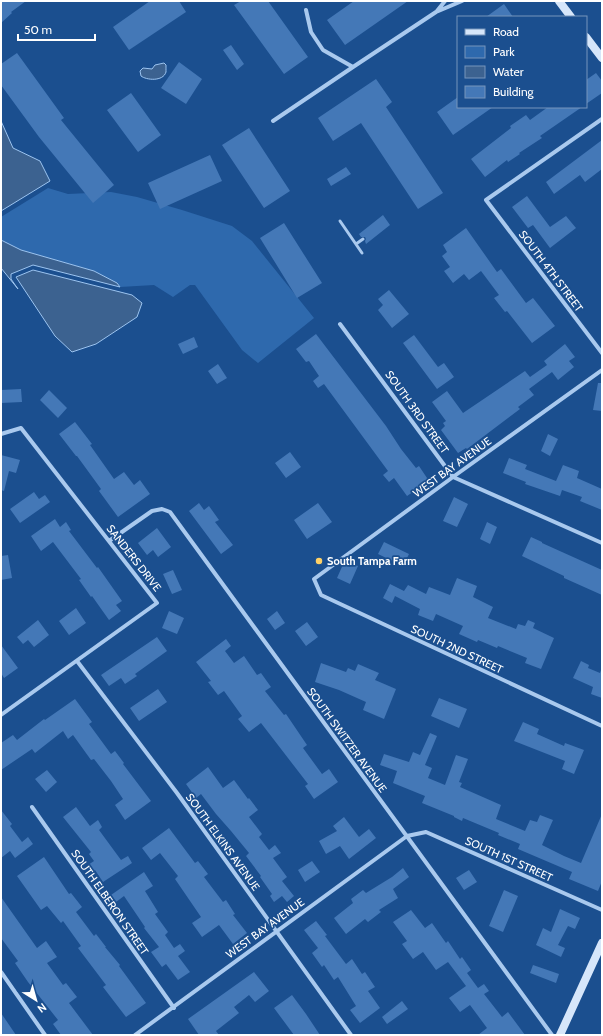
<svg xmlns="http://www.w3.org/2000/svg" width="603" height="1036" font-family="Cabin,sans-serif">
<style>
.green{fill:#2e69ad}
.water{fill:#3c6290;stroke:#9cc4f0}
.building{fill:#4478b7}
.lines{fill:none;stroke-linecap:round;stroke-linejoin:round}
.lane{stroke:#a9c9ee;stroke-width:3}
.street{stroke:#a9c9ee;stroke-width:4}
.secondary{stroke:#d6e6fa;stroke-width:8}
.poi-dot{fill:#ffd166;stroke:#1b4f8f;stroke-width:1.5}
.labels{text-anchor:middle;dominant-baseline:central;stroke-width:3.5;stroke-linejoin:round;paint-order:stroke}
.street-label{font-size:11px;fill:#fff;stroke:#1b4f8f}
.poi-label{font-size:11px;font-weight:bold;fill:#fff;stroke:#1b4f8f;text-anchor:start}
</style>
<rect width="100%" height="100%" fill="#1b4f8f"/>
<path class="green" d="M48 188 68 194 111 192 137 197 182 210 232 226 252 241 314 318 258 363 242 350 195 285H190L173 297 154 285 120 287 117 283 94 271 21 250 1 240V217Z"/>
<path class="water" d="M164 63 166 65C166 68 166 70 166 72 163 82 146 80 141 76L140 71 143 68 152 69 155 65Z
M1 121 13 148 40 161 50 181 1 211Z
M1 240 21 250 94 271 117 283 120 287 33 265 11 274V279L18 289 1 268Z
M33 270 132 295 142 303 137 317 96 344 72 352 55 336 16 277Z"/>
<path class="building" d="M1 1H26L11 12 12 13 1 23Z
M150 1H179L186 12 129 50 113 27Z
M241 1H268L308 57 284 74 234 5Z
M354 1H408L345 45 327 20Z
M504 4 513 17H486Z
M231 45 244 64 237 70 223 50Z
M17 53 64 118 61 120 114 185 93 203 39 137 1 85V64Z
M179 62 202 79 186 104 161 88Z
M596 73 602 81V93L586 104V80Z
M376 79 392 102 386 107 443 193 418 209 361 123 333 141 318 118Z
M131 93 161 135 138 152 107 110Z
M458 97V107H493L453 135 437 112Z
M548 107H582L540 136 542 138 519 153 520 154 508 162 507 160 485 177 471 159 511 128 510 126 526 115 530 120Z
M249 128 290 191 264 208 222 145Z
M602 140V169L585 182 580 175 554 194 546 182Z
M210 155 222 181 160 209 148 183Z
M346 167 351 174 331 186 327 179Z
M527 196 550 227 566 216 576 228 550 248 533 225 528 228 512 207Z
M383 215 390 225 366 244 365 241 366 239 365 237H361L359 234Z
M284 223 322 283 297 298 260 238Z
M466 228 497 272 501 269 526 303 533 298 555 326 532 343 507 311 505 312 494 298 499 295 481 271 469 280 464 274 453 283 444 271 450 267 442 256 447 252 443 245Z
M389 290 409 314 392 328 378 310 383 305 378 299Z
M316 334 386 426 401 449 416 468 419 466 429 481 407 496 394 478 389 482 383 475 388 471 324 384 318 388 313 381 319 376 309 361 306 362 296 349Z
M414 335 438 367 444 363 454 377 437 389 403 343Z
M194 337 198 347 183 354 178 344Z
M565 344 575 357 569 361 574 367 558 380 552 372 529 389 534 395 518 407 520 409 467 449 466 448 458 453 441 430 445 426 443 423 446 421 432 402 447 391 463 413 525 371 530 377 547 365 544 361Z
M218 364 227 378 217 384 208 371Z
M598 383H602V411L593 410Z
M21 389 22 402 1 403V390Z
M49 390 67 408 58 418 40 400Z
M75 422 92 444 90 445 114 479 124 472 134 485 140 480 150 494 118 517 99 491 101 489 77 456H76L59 434Z
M548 434 558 439 550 456 541 451Z
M290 452 301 467 286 478 275 463Z
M1 455 20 460 16 473 9 471 4 491 1 490Z
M509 458 527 465 525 469 556 481 563 465 579 471 577 478 602 489V510L580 501 582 497 562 490 560 496 525 484 526 482 503 473Z
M34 492 39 499 45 495 50 502 20 523 10 509Z
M454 497 468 504 457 527 443 521Z
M199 503 204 510 209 506 219 520 215 522 233 545 221 554 189 511Z
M318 503 332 522 307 539 294 520Z
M55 519 60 527 66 522 71 530 69 531 97 568 98 567 122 601 116 605 121 611 109 620 92 596 91 597 79 580 81 579 53 542 41 551 31 536Z
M487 522 497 527 490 544 480 539Z
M157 528 171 547 158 557 153 550 147 555 138 543Z
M531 537 542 542V543L602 570V595L564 578V576L522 556Z
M384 542 409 554 403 566 378 554Z
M8 555 12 578 1 580V556Z
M345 560 358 566 350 584 337 578Z
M173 570 182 590 172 594 163 574Z
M457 578 477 586 473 597 493 607 488 618 516 629 518 624 525 626 528 620 535 623 533 628 554 638 541 669 525 663 527 658 498 646 497 648 478 640 477 642 459 634 463 626 436 614 433 621 418 615 420 609 395 596 392 603 383 598 390 584 404 591 408 585 426 594 429 587 450 595Z
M76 608 86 623 69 635 59 621Z
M169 611 184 618 177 634 162 628Z
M277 611 285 623 275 630 267 619Z
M38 620 49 635 34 647 28 640 23 644 17 637Z
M307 622 318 637 306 646 295 631Z
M157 637 167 651 135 674 137 676 125 684 121 678 109 686 101 675Z
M226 639 231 646 225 651 234 663 244 656 257 675 261 673 271 687 265 691 284 715 286 714 307 745 303 748 322 774 329 769 338 782 314 799 305 786 308 784 261 723 249 732 238 719 242 716 224 691 218 695 208 682 211 681 196 662Z
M1 645 18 668 4 678 1 673Z
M581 661 589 665 588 668 600 673 602 667V698L591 694 593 687 573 678Z
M321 663 346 672 348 668 355 671 358 664 379 673 375 680 396 689 384 719 363 710 366 702 339 690 315 682Z
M158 689 167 702 139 721 130 708Z
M439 698 467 709 459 728 431 716Z
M75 699 92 722 89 724 111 754 115 751 124 763 123 764 151 801 125 820 115 805 123 799 111 781 94 759 91 760 73 735 68 739 63 731 35 753 32 749 1 770V743L13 735 17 740 44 719 45 720Z
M523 722 539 729 537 734 564 746 565 743 584 750 574 774 562 769 565 761 514 741Z
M430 733 437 736 425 765 432 768 428 778 445 785 456 755 468 759 459 782 462 783 460 787 501 805 496 819 525 831 530 820 537 822 540 815 553 820 542 845 564 856 581 863 602 814V881L598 891 569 879 572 872 518 849 520 844 498 835 499 833 463 818 462 821 454 817V816L422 803 425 796 393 783 397 771 380 765 384 754 409 762 413 752 420 755Z
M208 767 223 788 234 780 248 799 249 798 258 810 249 817 262 834 259 837 269 850 275 845 281 853 273 858 287 877 282 881 294 896 287 902 282 896 274 902 270 896 272 894 260 877 261 876 246 856 249 853 231 831 216 814 201 794 196 798 186 784Z
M47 770 57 782 46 792 35 779Z
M76 807 90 826 98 820 102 827 99 830 121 860 128 856 132 863 103 882 95 870 93 872 88 865 94 861 89 854 91 852 63 817Z
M1 810 12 824 10 826 22 842 28 837 33 844 15 858 10 851 1 858Z
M344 817 359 837 369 829 376 838 349 859 340 846 326 854 319 841 337 831 333 826Z
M169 828 195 863 198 861 208 874 204 877 223 902 226 900 235 914 233 915 247 933 233 944 219 925 202 937 192 923 201 917 175 879 178 876 160 853 151 860 142 848Z
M44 857 69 894 71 893 82 907 76 912 94 936 96 934 106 947H105L120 965 119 966 146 1003 126 1017 103 987 106 985 78 948 81 946 63 921 61 923 47 906 41 910 17 876Z
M312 861 320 872 305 882 298 870Z
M403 868 409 877 393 889 398 898 379 910 381 912 368 922 365 919 346 934 334 918 353 903 351 899 363 890 366 893 392 877Z
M469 870 477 882 464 890 456 878Z
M144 872 153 886 145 891 158 912 155 914 168 932 165 935 174 948 180 944 185 951 178 956 190 972 178 980 166 964 162 967 151 952 159 947 144 928 145 927 124 896 116 902 111 895Z
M504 890 518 896 503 932 489 926Z
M1 897 37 948 46 941 57 957 47 963 63 985 66 983 77 997 69 1003 93 1035H61L53 1024 58 1020 28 982 15 963 18 961 1 938Z
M560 909 580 918 575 929 568 926 558 945 565 948 561 957 536 945 543 928 551 932Z
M411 910 425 928 432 923 446 943 448 941 460 959 462 957 471 970 467 973 478 988 484 984 489 991 484 994 502 1017 508 1012 525 1035H478L487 1028 470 1005 460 1012 449 998 466 986 448 962 436 970 423 952 413 959 402 944 407 941 393 922Z
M316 921 327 935 325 936 346 964 352 959 362 974 365 972 375 987 368 991 380 1008 360 1023 350 1010 356 1006 338 977 334 980 324 965 322 967 312 953 318 948 304 930Z
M533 965 559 974 556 983 530 973Z
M254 972 269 991 255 1002 249 995 234 1007 239 1013 216 1031 219 1035H199L188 1019Z
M292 995 306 1014 320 1035H294L274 1008Z
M402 1001 408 1009 387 1024 382 1017Z
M1 1013 16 1035H1Z"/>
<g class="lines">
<path class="lane" d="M340 221 362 253
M356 244 363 239"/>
<path class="street" d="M306 10 311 32 323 50 353 67 436 12 462 1
M437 11 445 1
M602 119 486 200 602 353
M273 121 353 67
M340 324 453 477 602 543
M602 370 453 477 314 579 321 595 602 726
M1 434 21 428 157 603 1 715
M109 541 152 511 162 509 170 512 552 1035
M77 661 177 793 351 1035
M32 807 174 1008
M1 972 45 1035
M135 1035 407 836 426 832 602 910"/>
<path class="secondary" d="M559 1 571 17
M586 37 602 58
M560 1035 602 943"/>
</g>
<circle class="poi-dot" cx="319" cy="561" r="4"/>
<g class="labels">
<g class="street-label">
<text transform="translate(551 271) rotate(53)">SOUTH 4TH STREET</text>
<text transform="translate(417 412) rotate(54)">SOUTH 3RD STREET</text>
<text transform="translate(452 467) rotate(-36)">WEST BAY AVENUE</text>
<text transform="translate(134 558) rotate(52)">SANDERS DRIVE</text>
<text transform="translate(457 649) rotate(25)">SOUTH 2ND STREET</text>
<text transform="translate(347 740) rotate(54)">SOUTH SWITZER AVENUE</text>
<text transform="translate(223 842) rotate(54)">SOUTH ELKINS AVENUE</text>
<text transform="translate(509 859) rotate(24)">SOUTH 1ST STREET</text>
<text transform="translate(110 902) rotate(55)">SOUTH ELBERON STREET</text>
<text transform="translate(265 928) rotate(-36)">WEST BAY AVENUE</text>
</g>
<g class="poi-label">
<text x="327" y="561">South Tampa Farm</text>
</g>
</g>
<rect width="603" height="1036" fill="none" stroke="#ffffff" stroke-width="4"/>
<rect x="457" y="16" width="130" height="92" fill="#1b4f8f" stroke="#7695bc"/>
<rect x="465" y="29" width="20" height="6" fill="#d6e6fa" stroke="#7695bc"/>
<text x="493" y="36" font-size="12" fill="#ffffff">Road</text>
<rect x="465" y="46" width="20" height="12" fill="#2e69ad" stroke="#7695bc"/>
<text x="493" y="56" font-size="12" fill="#ffffff">Park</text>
<rect x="465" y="66" width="20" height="12" fill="#3c6290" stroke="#7695bc"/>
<text x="493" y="76" font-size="12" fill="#ffffff">Water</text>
<rect x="465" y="86" width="20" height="12" fill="#4478b7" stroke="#7695bc"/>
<text x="493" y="96" font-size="12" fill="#ffffff">Building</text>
<g transform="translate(36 1000) rotate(143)" stroke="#1b4f8f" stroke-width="3" paint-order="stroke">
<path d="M0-3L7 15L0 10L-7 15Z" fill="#ffffff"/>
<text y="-6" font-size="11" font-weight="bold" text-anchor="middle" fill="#ffffff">N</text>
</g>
<path d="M18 34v6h77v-6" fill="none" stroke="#ffffff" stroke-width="2"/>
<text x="24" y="34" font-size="12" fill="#ffffff" stroke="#1b4f8f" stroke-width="3" paint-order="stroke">50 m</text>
</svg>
